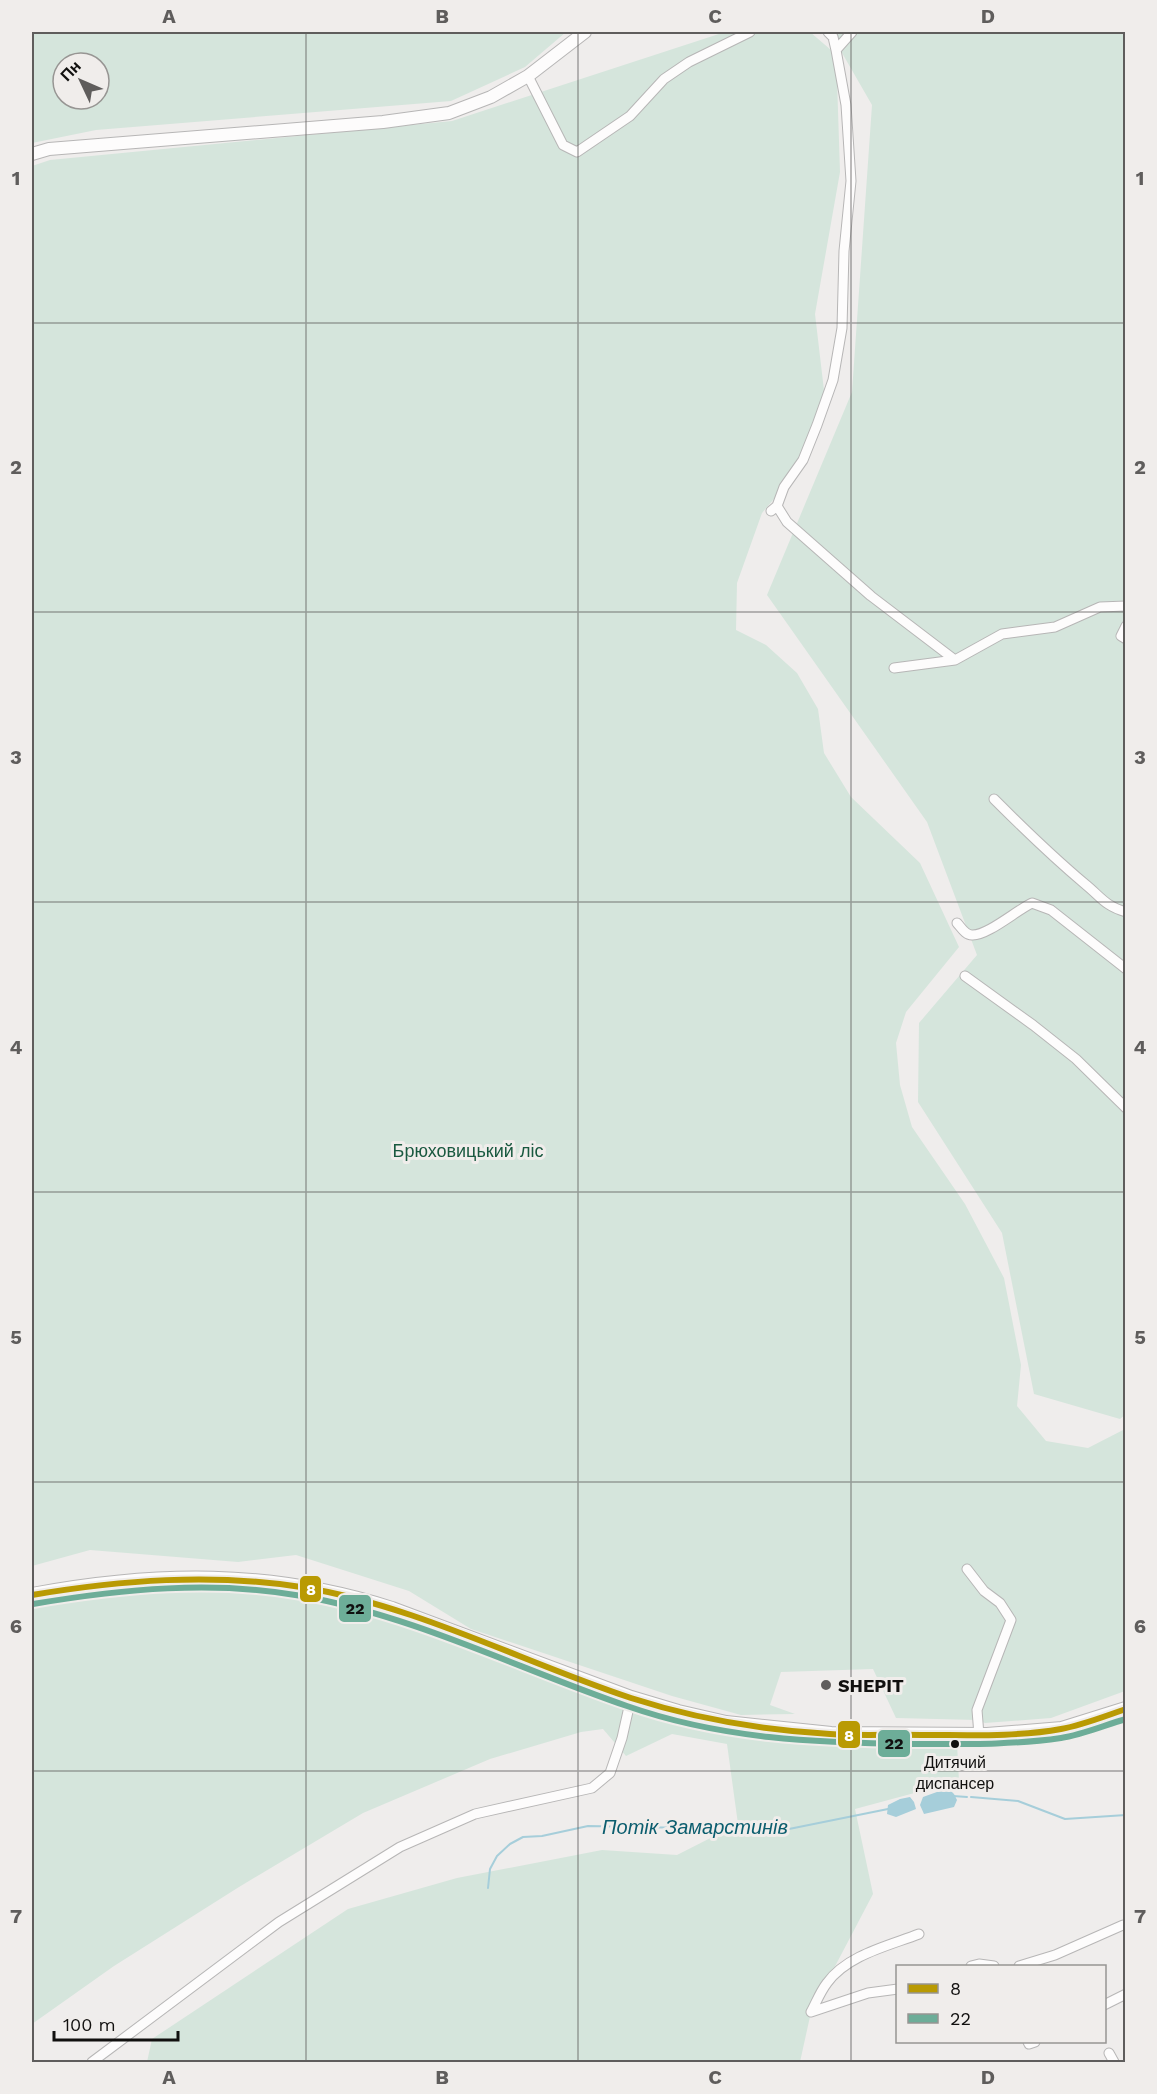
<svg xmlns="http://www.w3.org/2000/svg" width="1157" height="2094" font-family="'Work Sans',sans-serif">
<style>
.green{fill:#d5e5dc;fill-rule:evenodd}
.water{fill:#a6ceda}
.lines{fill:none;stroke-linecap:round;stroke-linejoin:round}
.stream{stroke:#a6ceda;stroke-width:2}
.minor-casing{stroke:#b7b6b6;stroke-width:11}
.tertiary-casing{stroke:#b7b6b6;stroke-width:14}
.secondary-casing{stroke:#b7b6b6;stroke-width:16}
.minor{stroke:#fdfcfc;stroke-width:9}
.tertiary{stroke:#fdfcfc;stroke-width:12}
.secondary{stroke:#fdfcfc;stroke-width:14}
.bus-1-casing{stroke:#f0edeb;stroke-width:10}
.bus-2-casing{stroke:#f0edeb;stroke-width:10}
.bus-1{stroke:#b99a03;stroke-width:6}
.bus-2{stroke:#6dad98;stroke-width:6}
.grid{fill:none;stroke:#5f5d5c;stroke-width:1.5;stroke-opacity:0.55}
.poi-dot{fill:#5f5d5c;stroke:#f0edeb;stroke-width:2}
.bus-dot{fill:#11100f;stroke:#f0edeb;stroke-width:2}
.labels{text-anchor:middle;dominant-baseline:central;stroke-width:6;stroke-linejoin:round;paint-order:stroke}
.bus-label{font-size:16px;fill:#11100f;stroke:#f0edeb}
.park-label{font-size:18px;fill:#1a5940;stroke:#f0edeb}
.poi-label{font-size:18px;font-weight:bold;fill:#11100f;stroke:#f0edeb;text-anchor:start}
.water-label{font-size:20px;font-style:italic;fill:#0b5d6e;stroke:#f0edeb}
.line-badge{stroke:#f0edeb;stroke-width:2}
.badge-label{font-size:16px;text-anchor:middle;font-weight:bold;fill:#fff}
.pale-badge-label{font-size:16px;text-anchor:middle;font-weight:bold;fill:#111}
.neatline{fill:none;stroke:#5f5d5c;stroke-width:2}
.grid-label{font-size:20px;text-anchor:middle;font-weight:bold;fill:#5f5d5c}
</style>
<rect width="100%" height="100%" fill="#efedec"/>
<path class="green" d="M32 32H566L525 67 451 101 96 130 32 143ZM63 63H99V99H63Z
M725 32H810L831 50 837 80 840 172 815 314 825 399 817 425 784 487 762 513 737 583 736 630 766 645 797 673 818 709 824 753 851 797 920 863 959 947 906 1012 896 1043 900 1085 912 1127 965 1204 1004 1278 1021 1365 1017 1406 1046 1441 1088 1448 1125 1429V1691L1051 1718 985 1723 978 1720 896 1718 873 1669 781 1672 770 1705 795 1714 741 1715 672 1696 471 1629 409 1591 296 1555 238 1562 90 1550 32 1566V166L50 160 452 121Z
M830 32H1125L1126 1414 1120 1419 1034 1394 1002 1233 918 1102 919 1023 977 955 927 822 767 595 852 392 872 105Z
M251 1586 372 1611 643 1713 711 1730 803 1741 957 1744 959 1781 855 1809 873 1894 811 2012 800 2062H147L152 2039 348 1909 457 1878 602 1850 677 1855 738 1824 727 1744 672 1734 626 1756 603 1729 581 1732 490 1759 363 1813 239 1887 114 1966 32 2024V1601L89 1591Z"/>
<path class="water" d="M948 1788 954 1794 957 1800 954 1807 924 1814 920 1805 923 1797Z
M910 1797 914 1802 916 1809 896 1817 887 1814 888 1805 900 1799Z"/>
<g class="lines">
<path class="stream" d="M953 1796 967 1797
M971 1797 1018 1801 1065 1819 1126 1815
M488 1888 490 1869 497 1856 510 1844 523 1837 542 1836 588 1826 784 1830 888 1809"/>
<g class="minor-casing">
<path id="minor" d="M828 32 833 37 836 50
M528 76 563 145 577 152 630 116 664 79 689 62 750 32
M777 506 787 522 871 596 955 660
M771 511 777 506 784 487 803 460 817 425 833 380 842 328 844 251 851 181 846 105 836 50 852 32
M1126 626 1121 636 1126 639
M894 668 955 660 1002 634 1055 627 1100 607 1126 606
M994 799C1023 828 1053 857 1085 884 1101 897 1105 906 1126 912
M957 923C961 927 965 935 972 935 987 936 1017 910 1032 903L1051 910 1126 969
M965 976 1033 1025 1076 1059 1126 1108
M967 1569 984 1591 1000 1603 1011 1620 977 1710 979 1735
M971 1966 979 1964 994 1966
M1019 1966 1055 1955 1123 1925
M1104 2005 1126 1994
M811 2012C816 2003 820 1992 827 1983 847 1955 888 1946 919 1934
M811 2012 868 1993 898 1989
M1028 2042 1029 2044 1035 2042
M1109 2053 1114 2062
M92 2062 279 1922 400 1847 475 1814 592 1788 610 1773 622 1738 631 1698"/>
</g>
<g class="tertiary-casing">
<path id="tertiary" d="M32 154 49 149 383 122 449 113 491 97 528 76 585 32"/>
</g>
<g class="secondary-casing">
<path id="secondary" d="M32 1595C156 1572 270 1570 392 1609L631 1698 678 1712 726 1723 831 1734 987 1735 1062 1729 1126 1709"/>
</g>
<use href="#minor" class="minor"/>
<use href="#tertiary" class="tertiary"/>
<use href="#secondary" class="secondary"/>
<g class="bus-1-casing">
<path id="bus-1" d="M32 1595C121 1580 211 1573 301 1587 415 1605 522 1662 631 1698 696 1719 763 1730 830 1734 862 1736 894 1734 926 1735 970 1735 1017 1737 1061 1729 1083 1725 1105 1716 1126 1709"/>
</g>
<g class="bus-2-casing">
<path id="bus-2" d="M33 1604C122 1589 213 1580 302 1596 414 1616 519 1669 627 1706 721 1739 816 1743 915 1744 964 1744 1013 1745 1061 1738 1082 1735 1105 1725 1126 1719"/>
</g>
<use href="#bus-1" class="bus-1"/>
<use href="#bus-2" class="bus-2"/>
</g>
<path class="grid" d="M306 32V2062M578 32V2062M851 32V2062M32 323H1126M32 612H1126M32 902H1126M32 1192H1126M32 1482H1126M32 1771H1126"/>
<circle class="poi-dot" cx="826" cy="1685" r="6"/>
<circle class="bus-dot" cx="955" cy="1744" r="5"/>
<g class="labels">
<g class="bus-label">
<text x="955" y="1762">Дитячий<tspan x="955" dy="21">диспансер</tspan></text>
</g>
<g class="park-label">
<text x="468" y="1150">Брюховицький ліс</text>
</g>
<g class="poi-label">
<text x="838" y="1685">SHEPIT</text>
</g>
<g class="water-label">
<text x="695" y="1827">Потік Замарстинів</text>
</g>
</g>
<g class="line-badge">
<rect x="299" y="1575" width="23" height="28" rx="6" fill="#b99a03"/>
<rect x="338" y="1594" width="34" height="29" rx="6" fill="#6dad98"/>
<rect x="837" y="1720" width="24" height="29" rx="6" fill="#b99a03"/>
<rect x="877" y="1729" width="34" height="29" rx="6" fill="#6dad98"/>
</g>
<g class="badge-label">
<text x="311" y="1595">8</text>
<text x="849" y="1741">8</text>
</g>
<g class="pale-badge-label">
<text x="355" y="1614">22</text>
<text x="894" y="1749">22</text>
</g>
<rect width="1157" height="2094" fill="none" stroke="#f0edeb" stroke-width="66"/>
<rect x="896" y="1965" width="210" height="78" fill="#f0edeb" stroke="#979593" stroke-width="1.5"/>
<rect x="908" y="1984" width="30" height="9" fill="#b99a03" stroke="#979593" stroke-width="1.5"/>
<text x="950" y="1995" font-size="18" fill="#11100f">8</text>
<rect x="908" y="2014" width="30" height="9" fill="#6dad98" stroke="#979593" stroke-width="1.5"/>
<text x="950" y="2025" font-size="18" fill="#11100f">22</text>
<g transform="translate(81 81) rotate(314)"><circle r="28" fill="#f0edeb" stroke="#979593" stroke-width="1.5"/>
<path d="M0-4.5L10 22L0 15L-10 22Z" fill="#5f5d5c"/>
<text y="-9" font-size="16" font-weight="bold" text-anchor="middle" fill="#11100f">Пн</text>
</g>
<path d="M54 2031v9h124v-9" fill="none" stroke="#11100f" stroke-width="3"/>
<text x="63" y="2031" font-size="18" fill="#11100f" stroke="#f0edeb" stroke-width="4.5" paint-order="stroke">100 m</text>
<rect x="33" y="33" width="1091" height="2028" class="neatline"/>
<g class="grid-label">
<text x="169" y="23">A</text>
<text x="442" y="23">B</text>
<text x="715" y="23">C</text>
<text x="988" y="23">D</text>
<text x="16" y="185">1</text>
<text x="1140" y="185">1</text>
<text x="16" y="474">2</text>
<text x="1140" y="474">2</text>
<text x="16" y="764">3</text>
<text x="1140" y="764">3</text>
<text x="16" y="1054">4</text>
<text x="1140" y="1054">4</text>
<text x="16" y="1344">5</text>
<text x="1140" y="1344">5</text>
<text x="16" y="1633">6</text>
<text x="1140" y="1633">6</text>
<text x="16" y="1923">7</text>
<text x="1140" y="1923">7</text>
<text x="169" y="2084">A</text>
<text x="442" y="2084">B</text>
<text x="715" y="2084">C</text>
<text x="988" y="2084">D</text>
</g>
</svg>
